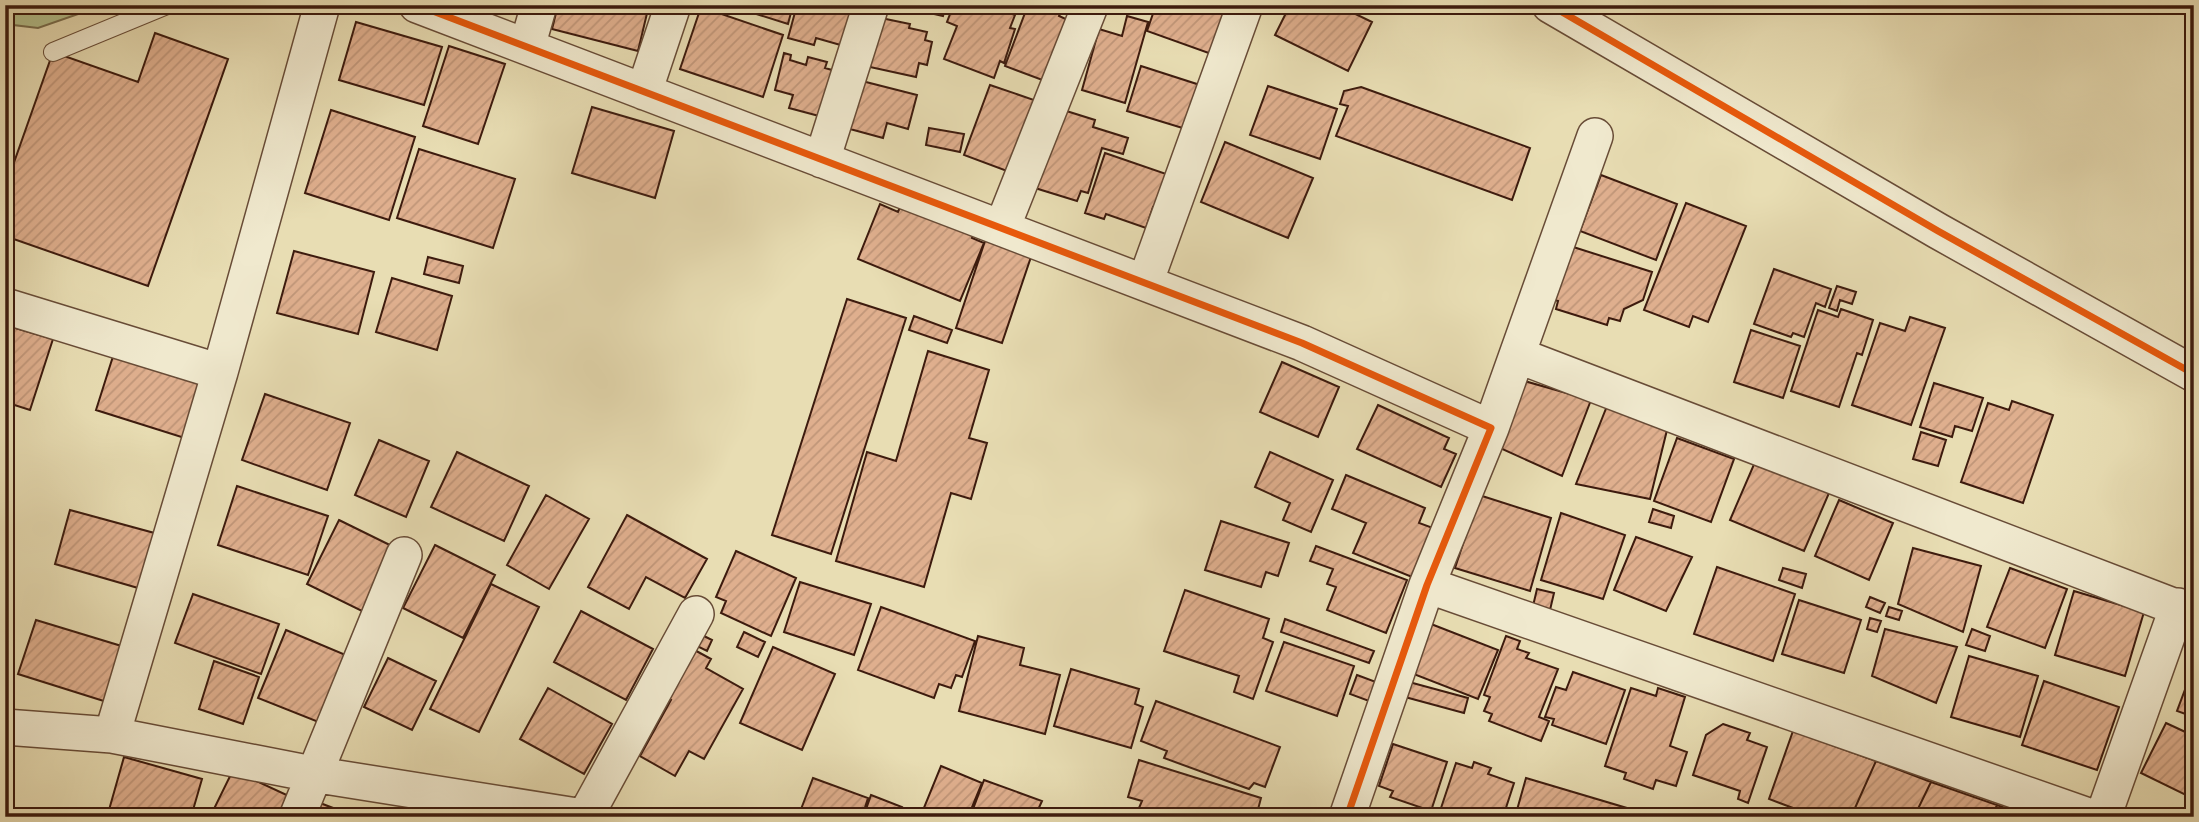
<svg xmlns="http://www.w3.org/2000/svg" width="2199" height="822" font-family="'EB Garamond',serif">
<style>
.green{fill:#b5c18d;stroke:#796e4e;stroke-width:2}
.building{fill:url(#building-hatch);stroke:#3d1b0e;stroke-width:2}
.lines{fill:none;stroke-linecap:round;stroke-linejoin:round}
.service-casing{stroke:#684c37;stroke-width:20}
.minor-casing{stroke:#684c37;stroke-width:38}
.service{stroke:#f0e9ce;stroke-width:18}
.minor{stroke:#f0e9ce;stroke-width:35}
.cycleway-casing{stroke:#f0e9ce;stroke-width:11}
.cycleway{stroke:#e8590c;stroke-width:7}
</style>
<defs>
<pattern id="building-hatch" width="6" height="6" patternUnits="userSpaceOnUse" patternTransform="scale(1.75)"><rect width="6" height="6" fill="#dfaf8e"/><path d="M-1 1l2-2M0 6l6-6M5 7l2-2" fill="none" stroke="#c09679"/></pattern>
</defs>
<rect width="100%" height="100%" fill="#e8ddb3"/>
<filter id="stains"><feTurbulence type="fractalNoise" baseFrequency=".00286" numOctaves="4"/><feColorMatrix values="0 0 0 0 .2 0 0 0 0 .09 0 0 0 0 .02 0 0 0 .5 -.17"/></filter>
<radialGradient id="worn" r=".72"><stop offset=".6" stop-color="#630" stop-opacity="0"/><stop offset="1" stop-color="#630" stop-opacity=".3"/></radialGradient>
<path class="green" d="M5 5H104L38 28 5 24Z"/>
<path class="building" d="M558 5H649L638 51 552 29Z
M728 5H793L788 24Z
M797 5H855L844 46 816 38 814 45 788 38Z
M895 5H946L943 16Z
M966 5H991L1015 15 1010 28 1015 29 1004 63 1000 61 994 78 944 59 957 26 947 22 952 9 963 13Z
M1028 5H1064L1059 16 1068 20 1045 81 1005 66Z
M1156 5H1209L1233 14 1217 56 1147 31Z
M1290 5H1337L1372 22 1348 71 1275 35Z
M701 7 783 35 763 97 680 69Z
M1127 16 1148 22 1125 103 1082 90 1099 29 1122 36Z
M881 18 910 24 909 28 927 32 925 40 932 42 927 65 919 63 916 77 870 67Z
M356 22 442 47 424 105 339 80Z
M155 33 228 59 148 286 5 236V188L53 52 138 82Z
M449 46 505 64 478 144 423 126Z
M784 53 791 55 790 60 806 65 808 57 827 62 825 68 832 70 819 116 789 108 793 95 775 90Z
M1141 66 1203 86 1189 130 1127 111Z
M862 81 917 95 908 129 887 123 883 138 850 129Z
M990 85 1034 100 1007 171 964 155Z
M1268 86 1337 109 1320 159 1250 135Z
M1361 87 1530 148 1512 200 1336 136 1348 106 1340 104 1344 91Z
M592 107 674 131 655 198 572 173Z
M1060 109 1095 120 1093 127 1128 138 1123 154 1102 148 1088 193 1081 191 1077 201 1035 188Z
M331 110 415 137 389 220 305 193Z
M929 128 964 134 960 152 926 145Z
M1225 142 1313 178 1288 238 1201 202Z
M419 149 515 179 493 248 397 218Z
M1105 153 1175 177 1164 210 1153 207 1146 228 1106 214 1104 219 1085 213Z
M1601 175 1677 204 1656 260 1580 231Z
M903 200 975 230 972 238 984 243 960 301 858 259 880 204 898 212Z
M1686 203 1746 226 1708 322 1693 316 1689 327 1644 310Z
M988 232 1034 248 1002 343 956 328Z
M1567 245 1652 272 1643 300 1624 309 1620 321 1609 318 1607 325 1556 309 1558 301 1550 299Z
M294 251 374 272 358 334 277 313Z
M428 257 463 266 459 283 424 274Z
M1774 269 1831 289 1825 307 1816 303 1804 337 1793 333 1791 337 1754 324Z
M392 278 452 296 437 350 376 332Z
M1837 286 1856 292 1852 304 1840 300 1837 311 1829 308Z
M847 299 906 318 831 554 772 535Z
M1841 309 1873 320 1862 355 1857 353 1839 407 1791 391 1818 310 1838 317Z
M914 316 952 330 947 343 909 330Z
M1910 317 1945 328 1911 425 1852 405 1880 323 1905 331Z
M5 325 53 339 30 410 5 402Z
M1751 330 1800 346 1783 398 1734 382Z
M115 350 210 380 191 440 96 410Z
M928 351 989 370 969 438 987 443 971 499 951 493 924 587 836 561 867 452 896 461Z
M1282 362 1339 387 1318 437 1260 412Z
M1521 380 1591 400 1562 476 1500 448Z
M1934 383 1983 398 1972 431 1955 426 1952 437 1920 427Z
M265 394 350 423 327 490 242 460Z
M2012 401 2053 415 2023 503 1961 482 1988 403 2009 410Z
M1378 405 1449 438 1444 449 1456 454 1441 487 1357 449Z
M1607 406 1667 430 1650 499 1576 484Z
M1921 432 1946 440 1938 466 1913 459Z
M1677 438 1734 459 1711 522 1654 501Z
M379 440 429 461 406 517 355 495Z
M457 452 529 486 504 541 431 507Z
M1270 452 1333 480 1311 532 1283 520 1290 503 1255 487Z
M1755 462 1829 493 1804 551 1730 520Z
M1346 475 1425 508 1419 523 1433 528 1412 577 1353 553 1366 523 1332 509Z
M237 486 328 516 308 575 218 545Z
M546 495 589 519 549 589 507 565Z
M1479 495 1551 518 1530 591 1455 568Z
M1839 500 1893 523 1869 580 1815 556Z
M1653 509 1674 516 1671 528 1649 522Z
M70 510 169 537 145 590 55 564Z
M1561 513 1625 535 1603 599 1541 580Z
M627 515 707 559 685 598 646 577 629 609 588 587Z
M339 520 400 550 368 614 307 584Z
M1221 521 1289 543 1278 576 1266 572 1261 587 1205 570Z
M1636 537 1692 557 1666 611 1614 590Z
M435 545 495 575 463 638 403 608Z
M1316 546 1407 580 1386 633 1327 610 1336 587 1327 584 1333 569 1310 561Z
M1913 548 1981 566 1963 632 1898 604Z
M736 551 796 578 771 636 721 613 726 601 716 597Z
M1717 567 1795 594 1773 661 1694 634Z
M1783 568 1806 574 1802 588 1779 580Z
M2010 568 2067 589 2045 648 1987 627Z
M800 582 871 604 854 655 784 632Z
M491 584 539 607 479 732 430 709Z
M1537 589 1554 593 1550 610 1533 606Z
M1185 590 1269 619 1263 638 1273 642 1253 699 1234 692 1239 676 1164 651Z
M2074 591 2144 612 2125 676 2055 655Z
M193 594 279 624 261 674 175 643Z
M1870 597 1885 603 1880 613 1866 607Z
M1799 600 1861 620 1844 673 1782 654Z
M881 607 975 641 962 677 956 675 951 688 939 684 934 698 858 670Z
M1889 607 1902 611 1899 620 1886 616Z
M581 611 653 649 626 700 554 662Z
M1870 618 1881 621 1877 632 1867 629Z
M1285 619 1374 651 1369 663 1281 632Z
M36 620 128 648 110 703 18 674Z
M1431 624 1498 650 1478 699 1411 673Z
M1885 629 1957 647 1936 703 1872 676Z
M1972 629 1990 636 1985 651 1966 645Z
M286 630 348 656 321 723 258 698Z
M744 632 765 642 758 657 737 647Z
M698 633 712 640 707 651 693 644Z
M978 636 1024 648 1020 665 1060 675 1045 734 959 711Z
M1506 636 1520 641 1517 649 1529 653 1526 658 1558 669 1539 717 1549 721 1541 741 1489 721 1492 714 1484 711 1490 697 1484 695Z
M1284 642 1354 666 1337 716 1266 691Z
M689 647 711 659 706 668 743 689 704 759 689 751 675 776 640 756 671 700 662 695Z
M773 647 835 674 802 750 740 723Z
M1969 656 2038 676 2020 737 1951 717Z
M388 658 436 681 412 730 364 707Z
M214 661 259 677 243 724 199 709Z
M1071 669 1139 689 1135 704 1143 707 1131 748 1054 726Z
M2192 671H2194V717L2177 711Z
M1573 672 1625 690 1606 744 1552 725 1554 719 1545 717 1556 687 1566 690Z
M1357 675 1376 682 1369 701 1350 694Z
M2044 681 2119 707 2097 770 2022 745Z
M1409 682 1468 698 1464 713 1405 697Z
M548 688 612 724 584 774 520 739Z
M1631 688 1656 696 1658 688 1685 697 1670 746 1687 752 1676 786 1656 780 1653 789 1624 779 1626 773 1605 766Z
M1156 701 1280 747 1265 787 1254 783 1249 789 1164 758 1167 751 1141 741Z
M2166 723 2194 736V799L2141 773Z
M1723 724 1750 733 1747 740 1767 747 1748 803 1738 799 1740 791 1693 775 1706 735Z
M1793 731 1876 761 1851 817H1817L1769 799Z
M1393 744 1447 762 1431 811 1390 797 1393 791 1379 786Z
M124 757 202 779 191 817H107Z
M1139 760 1261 798 1256 817H1160L1139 808 1142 801 1128 797Z
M1876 761 1931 782 1914 817H1851Z
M1474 762 1491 768 1488 774 1514 783 1503 817H1468L1441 808 1456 763 1472 768Z
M941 766 982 783 968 817 921 815Z
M233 770 291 797 282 817H210Z
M813 778 868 798 862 817H798Z
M1526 778 1637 811 1635 817H1515Z
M984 780 1042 801 1037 812 1043 814 1042 817H970Z
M1931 782 1997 805 1992 817H1914Z
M871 795 902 807 898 817 864 815Z
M320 803 357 817H315Z
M1997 805 2029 817H1992Z"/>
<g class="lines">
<g class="service-casing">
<path id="service" d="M53 52 167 5"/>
</g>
<g class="minor-casing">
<path id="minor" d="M417 5 1302 343 1491 428 1427 585 1347 817
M1550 5 1938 231 2194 374
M527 47 539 5
M644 92 673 5
M822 160 871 5
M1002 228 1090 6
M1145 283 1245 5
M5 306 220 372 322 5
M1517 355 2194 614
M1491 428 1595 136
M1427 585 2091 817
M5 727 112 735 312 774 583 817
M112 735 220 372
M297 817 404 555
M585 817 696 614
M2103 817 2178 606"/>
</g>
<use href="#service" class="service"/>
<use href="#minor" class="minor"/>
<g class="cycleway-casing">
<path id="cycleway" d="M417 5 1302 343 1491 428 1427 585 1347 817
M1550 5 1938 231 2194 374"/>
</g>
<use href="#cycleway" class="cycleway"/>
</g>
<rect width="2199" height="822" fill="none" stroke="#e8ddb3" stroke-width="28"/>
<rect x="7" y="7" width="2185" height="808" fill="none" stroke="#3d1b0e" stroke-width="3.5"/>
<rect x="14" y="14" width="2171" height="794" fill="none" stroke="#3d1b0e" stroke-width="2"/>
<rect width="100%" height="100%" filter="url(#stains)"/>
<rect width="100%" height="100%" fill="url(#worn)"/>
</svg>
